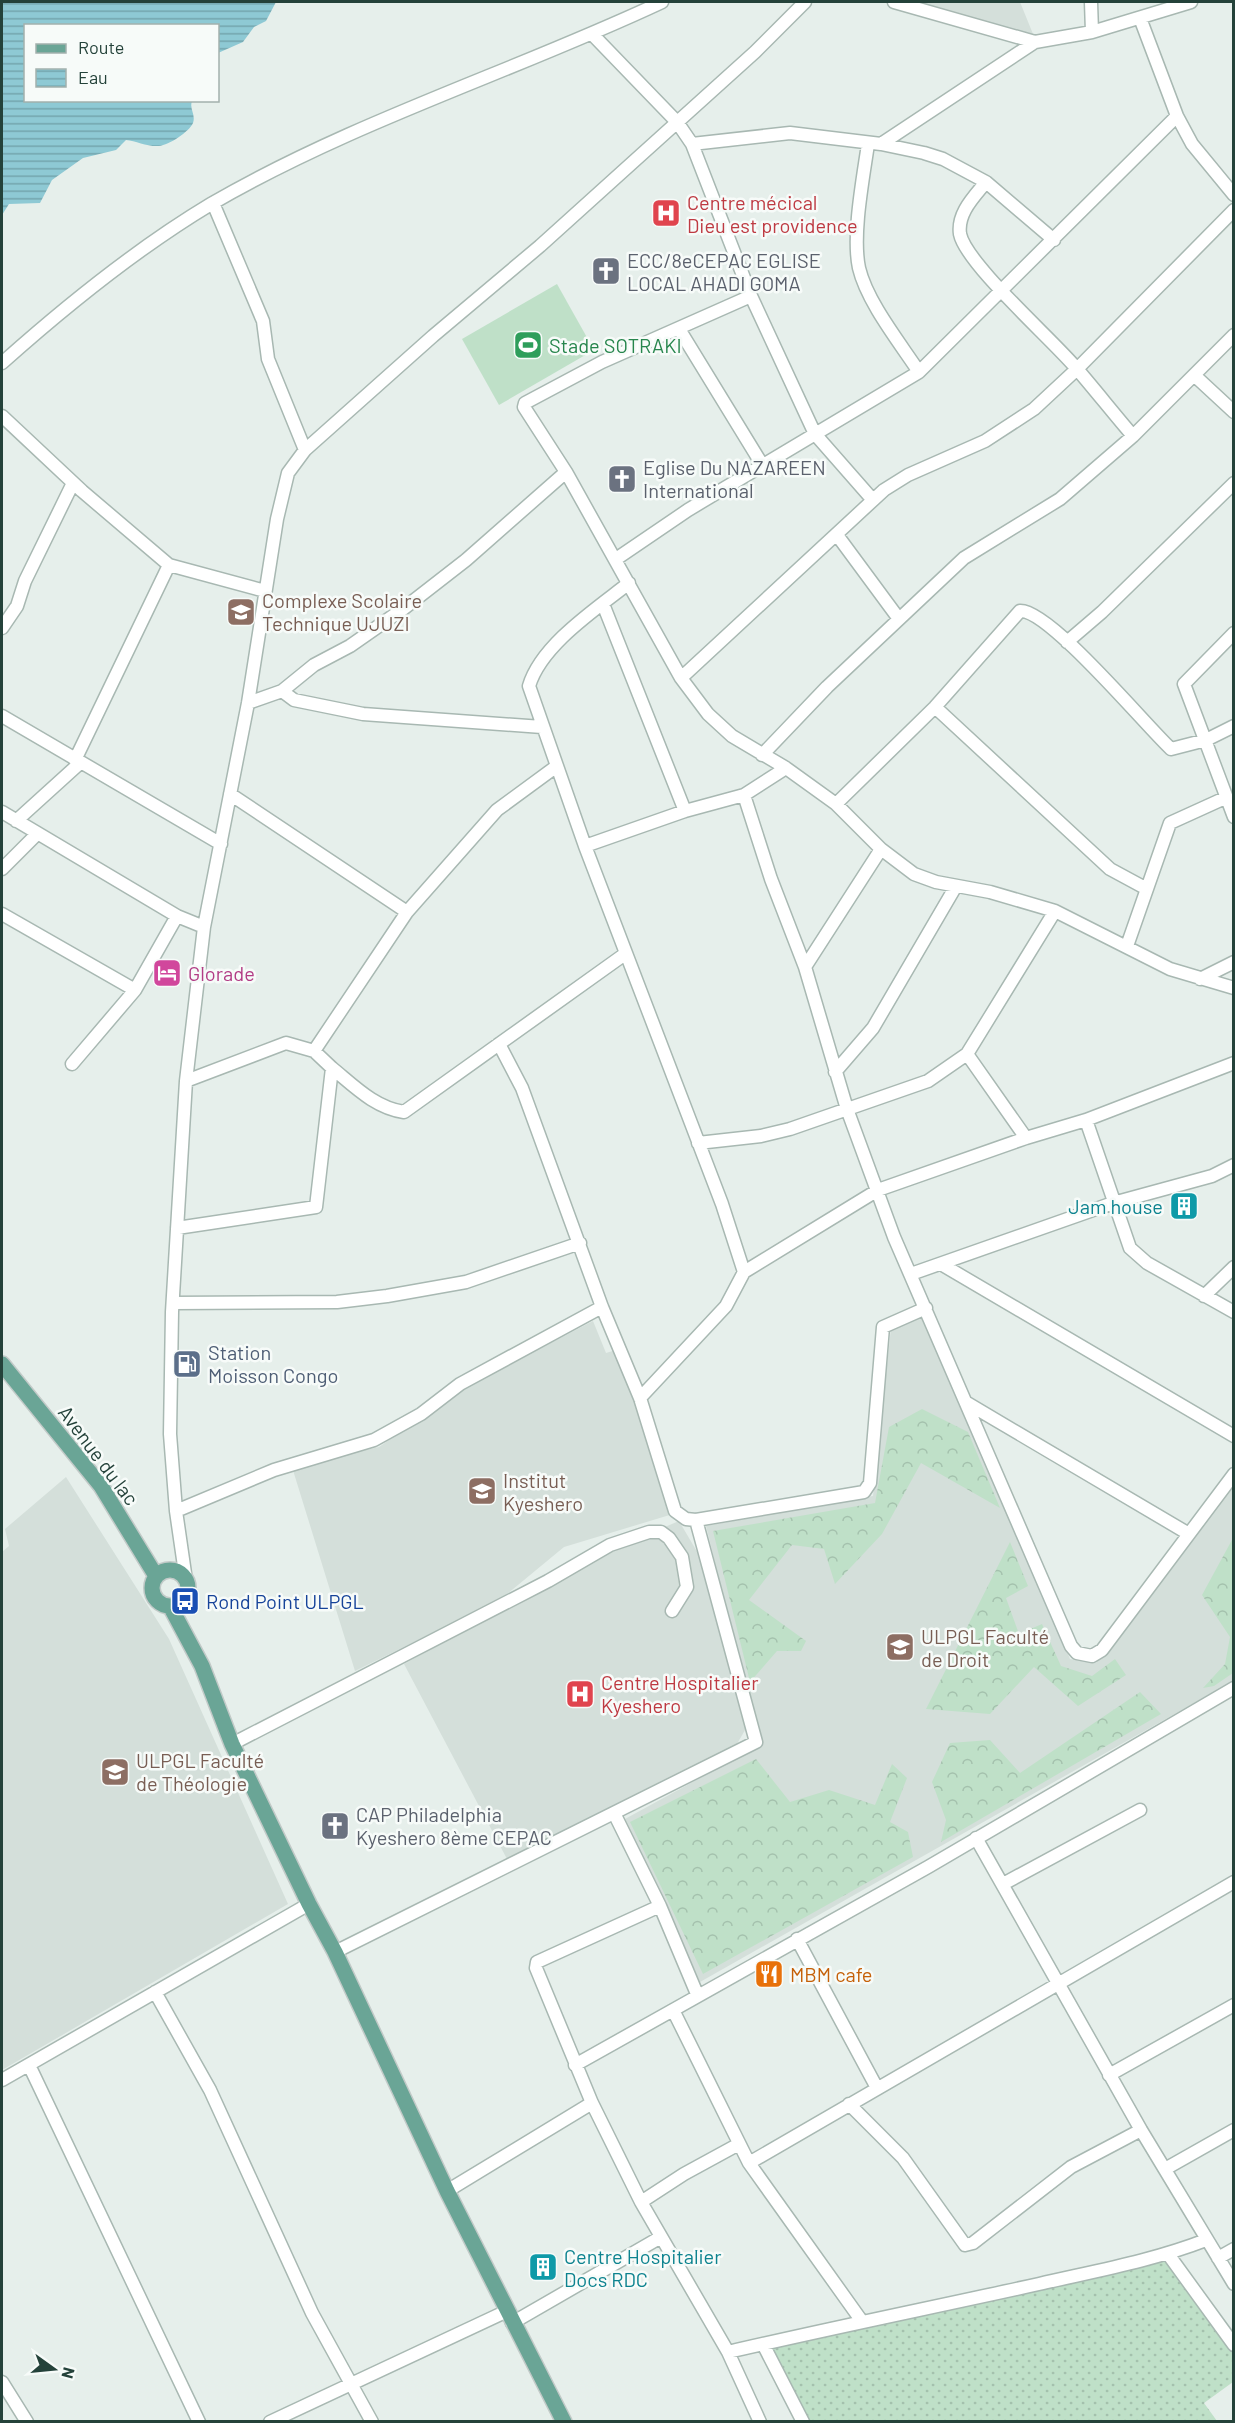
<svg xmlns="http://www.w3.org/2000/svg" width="1235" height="2423" font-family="Barlow,sans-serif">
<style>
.built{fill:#d4dfda}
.grass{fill:url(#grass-dots)}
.forest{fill:url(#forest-crowns)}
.garden{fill:#bfe0c8}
.water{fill:url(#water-rules)}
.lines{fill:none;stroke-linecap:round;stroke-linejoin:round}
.minor-casing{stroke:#a8b8b2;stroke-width:15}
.major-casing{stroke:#c2cac8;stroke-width:18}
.minor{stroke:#fff;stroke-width:12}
.major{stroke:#6aa596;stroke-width:15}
.labels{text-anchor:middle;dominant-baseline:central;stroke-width:5;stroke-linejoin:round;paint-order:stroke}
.health-label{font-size:20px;fill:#be3a42;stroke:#f7fbf9;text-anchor:start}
.worship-label{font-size:20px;fill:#5b616d;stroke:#f7fbf9;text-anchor:start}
.leisure-label{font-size:20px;fill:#27864d;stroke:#f7fbf9;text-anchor:start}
.education-label{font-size:20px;fill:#785e54;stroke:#f7fbf9;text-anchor:start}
.hotel-label{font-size:20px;fill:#b23c85;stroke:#f7fbf9;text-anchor:start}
.culture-label{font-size:20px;fill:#0d838f;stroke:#f7fbf9;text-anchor:end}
.service-label{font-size:20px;fill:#4e5e75;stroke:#f7fbf9;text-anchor:start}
.street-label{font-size:20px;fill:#24423a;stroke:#f7fbf9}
.transit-label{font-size:20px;fill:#164399;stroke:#f7fbf9;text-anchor:start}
.food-label{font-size:20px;fill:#c56008;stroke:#f7fbf9;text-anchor:start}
</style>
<defs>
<pattern id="grass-dots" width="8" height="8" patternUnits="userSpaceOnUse" patternTransform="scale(1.5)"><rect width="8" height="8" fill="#bfe0c8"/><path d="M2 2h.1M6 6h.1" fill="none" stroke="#a4c1ad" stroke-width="1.8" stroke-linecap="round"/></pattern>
<pattern id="forest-crowns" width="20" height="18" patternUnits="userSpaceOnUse" patternTransform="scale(1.5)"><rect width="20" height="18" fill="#bfe0c8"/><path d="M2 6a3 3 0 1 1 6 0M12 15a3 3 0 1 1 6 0" fill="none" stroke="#a4c1ad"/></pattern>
<pattern id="water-rules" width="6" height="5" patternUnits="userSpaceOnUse" patternTransform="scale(1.5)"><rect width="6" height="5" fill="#8ec9d4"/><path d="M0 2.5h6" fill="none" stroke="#74a5ad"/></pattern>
</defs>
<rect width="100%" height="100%" fill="#e6efeb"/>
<path class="built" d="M909 2H1020L1033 34Z
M925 1316 1070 1659 1096 1663 1233 1483V1681L700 1982 625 1819 755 1748 759 1740 706 1526 873 1496 891 1328Z
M593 1321 606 1353 616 1350 673 1514 564 1547 501 1599 355 1671 292 1467 379 1447 464 1388Z
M66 1477 169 1639 288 1904 2 2070V1552L9 1546 5 1529Z
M679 1521 699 1555 725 1638 748 1725 734 1749 507 1859 404 1664 611 1550Z"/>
<path class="grass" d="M1166 2261 1233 2354V2382L1204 2403 1217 2421H810L772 2349Z"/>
<path class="forest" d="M922 1409 968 1432 1000 1508 921 1463 882 1534 835 1584 824 1549 792 1545 749 1600 806 1641 801 1651H777L750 1682 713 1531 875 1503 889 1427Z
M1233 1538V1673L1214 1686 1203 1688 1225 1664 1230 1637 1202 1595Z
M1010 1542 1028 1586 1006 1598 1019 1634 1042 1624 1061 1666 1092 1676 1115 1659 1126 1675 1078 1706 1034 1667 990 1714 926 1709Z
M1140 1692 1161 1714 941 1842 946 1820 932 1782 950 1743 990 1740 1020 1773Z
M756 1759 790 1802 829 1790 875 1805 892 1764 907 1778 890 1822 908 1832 913 1857 703 1974 630 1822Z"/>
<path class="garden" d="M557 284 594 350 499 405 462 339Z"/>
<path class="water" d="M2 2H276L266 21 254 27 243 42 218 53V26H26V100L192 101C189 109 196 114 193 123 189 132 169 145 159 146 148 147 136 141 126 140L116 150 83 158 52 180 40 203 9 204 2 215Z"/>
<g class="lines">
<g class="minor-casing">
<path id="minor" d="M894 2 1035 42 1092 32 1191 2
M1091 2 1092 32
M1140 18 1177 116 1192 144 1234 195
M592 34 677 122 692 144 751 296 815 434 872 499
M692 144 790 133 881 144 924 153 943 159 986 182 1054 240
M868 144C863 179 852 235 859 268 867 302 900 343 919 372
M881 144 1035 42
M986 182C974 197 957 213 960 234 966 264 1054 341 1077 369 1096 391 1114 414 1133 436
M213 203 263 321 268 359 305 450
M751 296 602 362 525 403 524 407 566 472 681 678 708 714 732 736 786 768 836 804 881 849 914 874 936 882 990 892 1055 911 1170 969 1234 988
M679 329 763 466
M2 363C67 305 136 249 211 204 354 121 513 72 662 2
M1194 375 1234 412
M2 416 82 491 169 565 265 591
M837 535 899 619
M616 559 688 510 919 372 1177 116
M629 583C596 609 541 645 529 686L585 846 722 1204 744 1272
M603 604 685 811
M2 628 17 606 25 581 73 483
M1234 633 1184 684 1234 817
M1067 642 1102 612 1234 483
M681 678 884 490 908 475 985 441 1034 409 1077 369 1234 210
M282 691 294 700 363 714 542 727
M248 703 282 691 314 665 350 646 403 609 466 560 566 472
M935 707 1110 869 1147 889
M2 716 221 844
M762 755 827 687 964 558 1060 499 1133 436 1234 335
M75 760 169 565
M230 794 407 912
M744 795 771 879 805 967 847 1109 894 1237 1071 1646 1077 1653 1092 1656 1102 1650 1234 1474
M836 804 935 707 1020 611C1049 609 1146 726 1171 749L1206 740 1234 726
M2 812 177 916 204 927
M16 821 80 763
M585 846 685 811 744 795 786 768
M2 869 37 834
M2 914 135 990
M1127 946 1170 823 1225 798
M805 967 881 849
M1200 979 1234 962
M314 1051 407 912 497 810 557 766
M967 1054 1026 1138
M72 1064 135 990 177 916
M332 1068C354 1086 375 1108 404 1112L625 954
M835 1072 873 1028 956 886
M1086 1120 1130 1248 1147 1263 1234 1312
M698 1143 761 1136 790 1129 928 1081 967 1054 1055 911
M177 1228 316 1207 332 1068 314 1051 286 1043 186 1081
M941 1264 1234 1436
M911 1274 1113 1203 1212 1176 1234 1165
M1204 1296 1234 1267
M173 1303 337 1302 387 1296 466 1282 580 1243
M640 1398 726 1306 744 1272 878 1190 1026 1138 1086 1120 1234 1063
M967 1403 1189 1534
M176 1511 274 1470 374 1440 421 1414 460 1384 602 1307
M696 1520 864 1492 870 1483 883 1327 926 1308
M186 1580 176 1511 170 1434 172 1312 186 1081 204 927 248 703 277 519 288 473 305 450 433 336 540 246 755 52 805 2
M232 1744 548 1581 610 1545 649 1532H661L669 1538 682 1557 687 1587 672 1611
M614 1813 660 1906 697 1994
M976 1838 1141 2130 1234 2284
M1003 1884 1140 1810
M660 1906 537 1962 536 1968 592 2103 641 2202 728 2352 760 2422
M797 1939 877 2088
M335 1952 756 1742 696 1520 686 1519 675 1511 640 1398 602 1307 522 1088 499 1044
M155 1992 210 2090 312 2313 372 2422
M673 2010 749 2163 861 2320
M29 2065 199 2422
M575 2065 928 1867 1234 1688
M1109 2075 1234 2005
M2 2080 309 1904
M849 2104 903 2158 965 2245 973 2243 1071 2167 1141 2130
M749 2163 1234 1882
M1165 2169 1234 2130
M447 2191 592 2103
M641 2202 684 2174 739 2144
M1168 2254 1234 2345
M1218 2258 1234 2249
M512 2323 661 2237
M763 2344 803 2422
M728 2352C831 2328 935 2307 1039 2284 1095 2271 1152 2261 1206 2240
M2 2382 27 2422
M270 2422 507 2311"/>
</g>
<g class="major-casing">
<path id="major" d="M2 1364 101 1486 156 1576
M152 1588a18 18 0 1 1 36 0a18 18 0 1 1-36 0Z
M170 1606 202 1666 232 1744 309 1904 335 1952 447 2191 564 2422"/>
</g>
<use href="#minor" class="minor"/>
<use href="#major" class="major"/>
</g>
<defs>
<g id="hospital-square" transform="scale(1.5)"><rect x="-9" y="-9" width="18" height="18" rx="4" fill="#e0444e" stroke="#f7fbf9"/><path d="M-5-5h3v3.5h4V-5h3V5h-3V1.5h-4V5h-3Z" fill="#fff"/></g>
<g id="church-square" transform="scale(1.5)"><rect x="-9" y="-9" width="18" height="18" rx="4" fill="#6b7280" stroke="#f7fbf9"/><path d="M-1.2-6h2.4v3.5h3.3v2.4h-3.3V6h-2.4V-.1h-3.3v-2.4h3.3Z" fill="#fff"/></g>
<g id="stadium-square" transform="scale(1.5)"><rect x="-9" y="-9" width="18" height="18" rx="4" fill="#2e9e5b" stroke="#f7fbf9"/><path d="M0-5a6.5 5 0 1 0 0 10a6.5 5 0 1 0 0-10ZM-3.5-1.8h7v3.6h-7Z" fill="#fff"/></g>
<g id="school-square" transform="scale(1.5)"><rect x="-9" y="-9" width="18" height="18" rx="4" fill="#8d6e63" stroke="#f7fbf9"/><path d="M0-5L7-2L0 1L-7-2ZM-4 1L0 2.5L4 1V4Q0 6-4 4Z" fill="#fff"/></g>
<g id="hotel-square" transform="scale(1.5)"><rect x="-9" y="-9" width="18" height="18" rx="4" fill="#d1479c" stroke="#f7fbf9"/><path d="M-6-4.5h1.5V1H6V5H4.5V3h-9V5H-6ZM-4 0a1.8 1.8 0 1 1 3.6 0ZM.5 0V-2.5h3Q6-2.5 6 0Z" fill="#fff"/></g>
<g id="building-square" transform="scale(1.5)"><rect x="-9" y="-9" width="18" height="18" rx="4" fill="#0f9aa8" stroke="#f7fbf9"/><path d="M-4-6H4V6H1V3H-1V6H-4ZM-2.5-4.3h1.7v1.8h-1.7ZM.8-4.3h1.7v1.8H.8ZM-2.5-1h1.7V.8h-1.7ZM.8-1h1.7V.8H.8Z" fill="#fff"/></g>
<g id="fuel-square" transform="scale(1.5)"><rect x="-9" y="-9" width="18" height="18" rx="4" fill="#5c6f8a" stroke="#f7fbf9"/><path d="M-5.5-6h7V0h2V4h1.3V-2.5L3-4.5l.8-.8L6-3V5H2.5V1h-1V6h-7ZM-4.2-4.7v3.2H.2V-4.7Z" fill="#fff"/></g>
<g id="bus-square" transform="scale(1.5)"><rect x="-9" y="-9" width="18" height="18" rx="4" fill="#1a4fb4" stroke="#f7fbf9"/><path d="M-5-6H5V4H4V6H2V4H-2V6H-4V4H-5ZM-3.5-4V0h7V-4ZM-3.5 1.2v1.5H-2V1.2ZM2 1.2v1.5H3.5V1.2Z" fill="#fff"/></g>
<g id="university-square" transform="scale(1.5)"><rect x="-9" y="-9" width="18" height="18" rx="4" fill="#8d6e63" stroke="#f7fbf9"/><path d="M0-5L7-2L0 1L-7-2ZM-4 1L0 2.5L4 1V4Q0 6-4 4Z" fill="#fff"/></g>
<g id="restaurant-square" transform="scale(1.5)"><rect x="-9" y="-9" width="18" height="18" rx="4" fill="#e8710a" stroke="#f7fbf9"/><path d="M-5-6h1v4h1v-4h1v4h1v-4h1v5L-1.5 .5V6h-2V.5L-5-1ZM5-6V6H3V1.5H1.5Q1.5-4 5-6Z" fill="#fff"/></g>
</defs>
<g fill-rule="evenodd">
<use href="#hospital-square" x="666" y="213"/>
<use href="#church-square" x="606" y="271"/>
<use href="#stadium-square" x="528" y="345"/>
<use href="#church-square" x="622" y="479"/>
<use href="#school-square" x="241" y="612"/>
<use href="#hotel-square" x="167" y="973"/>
<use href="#building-square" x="1184" y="1206"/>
<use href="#fuel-square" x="187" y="1364"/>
<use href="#school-square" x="482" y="1491"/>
<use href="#bus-square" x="185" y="1601"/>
<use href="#university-square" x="900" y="1647"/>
<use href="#hospital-square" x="580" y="1694"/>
<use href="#university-square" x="115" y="1772"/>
<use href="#church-square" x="335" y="1826"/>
<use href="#restaurant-square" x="769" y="1974"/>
<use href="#building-square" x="543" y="2267"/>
</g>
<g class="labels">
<g class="health-label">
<text x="687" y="202">Centre mécical<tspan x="687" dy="23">Dieu est providence</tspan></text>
<text x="601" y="1682">Centre Hospitalier<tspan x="601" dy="23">Kyeshero</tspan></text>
</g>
<g class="worship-label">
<text x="627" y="260">ECC/8eCEPAC EGLISE<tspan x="627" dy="23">LOCAL AHADI GOMA</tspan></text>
<text x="643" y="467">Eglise Du NAZAREEN<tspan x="643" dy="23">International</tspan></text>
<text x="356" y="1814">CAP Philadelphia<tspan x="356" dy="23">Kyeshero 8ème CEPAC</tspan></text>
</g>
<g class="leisure-label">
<text x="549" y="345">Stade SOTRAKI</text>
</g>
<g class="education-label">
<text x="262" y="600">Complexe Scolaire<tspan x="262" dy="23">Technique UJUZI</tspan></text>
<text x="503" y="1480">Institut<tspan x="503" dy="23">Kyeshero</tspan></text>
<text x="921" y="1636">ULPGL Faculté<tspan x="921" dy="23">de Droit</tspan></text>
<text x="136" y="1760">ULPGL Faculté<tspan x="136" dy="23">de Théologie</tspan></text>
</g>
<g class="hotel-label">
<text x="188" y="973">Glorade</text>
</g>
<g class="culture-label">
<text x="1163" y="1206">Jam house</text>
<text x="564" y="2256" text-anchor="start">Centre Hospitalier<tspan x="564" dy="23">Docs RDC</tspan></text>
</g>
<g class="service-label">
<text x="208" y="1352">Station<tspan x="208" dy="23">Moisson Congo</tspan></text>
</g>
<g class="street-label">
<text transform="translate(99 1455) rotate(53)">Avenue du lac</text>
</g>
<g class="transit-label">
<text x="206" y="1601">Rond Point ULPGL</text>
</g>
<g class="food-label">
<text x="790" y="1974">MBM cafe</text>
</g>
</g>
<rect width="1235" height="2423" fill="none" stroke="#24423a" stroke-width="6"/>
<rect x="24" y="24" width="195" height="78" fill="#f7fbf9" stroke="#a3b1ad" stroke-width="1.5"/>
<rect x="36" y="44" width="30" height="9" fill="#6aa596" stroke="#a3b1ad" stroke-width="1.5"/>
<text x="78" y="54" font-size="18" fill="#24423a">Route</text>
<rect x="36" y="69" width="30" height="18" fill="url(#water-rules)" stroke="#a3b1ad" stroke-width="1.5"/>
<text x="78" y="84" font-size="18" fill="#24423a">Eau</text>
<g transform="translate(54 2369) rotate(105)" stroke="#f7fbf9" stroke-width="4.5" paint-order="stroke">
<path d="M0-4.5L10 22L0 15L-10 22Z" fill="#24423a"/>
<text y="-9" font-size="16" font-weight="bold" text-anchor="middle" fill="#24423a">N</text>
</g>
</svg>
